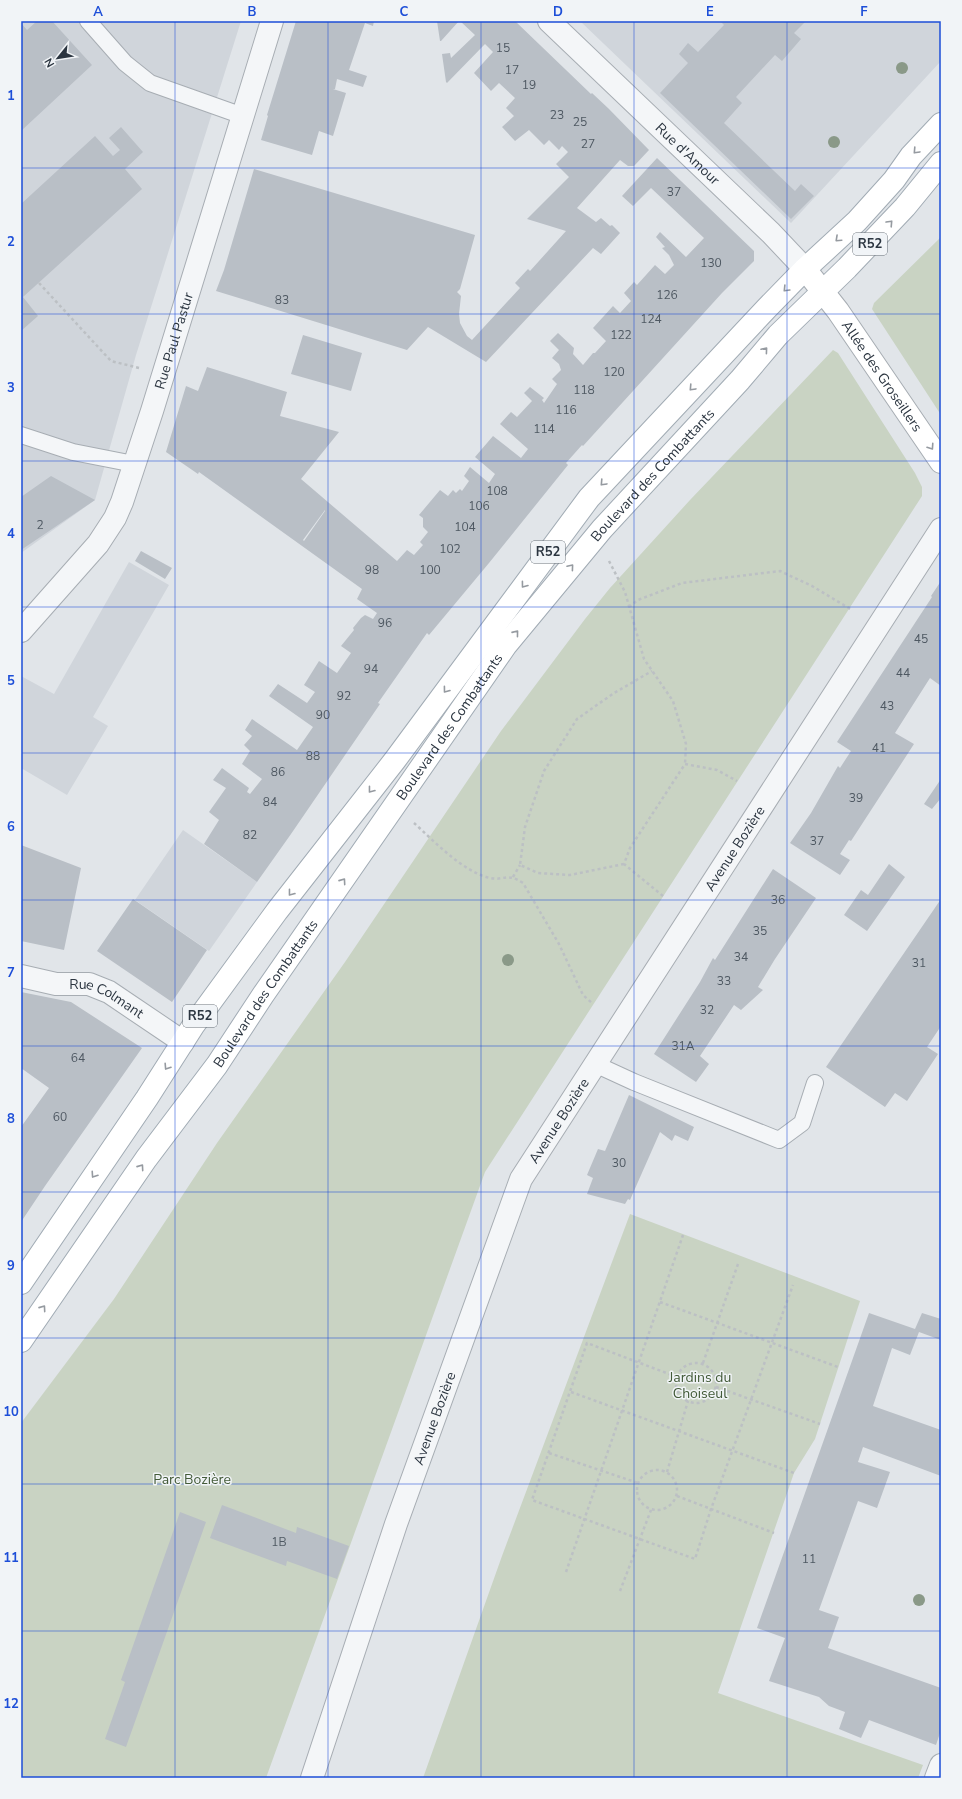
<svg xmlns="http://www.w3.org/2000/svg" width="962" height="1799" font-family="'Nunito Sans',sans-serif">
<style>
.built{fill:#d0d5db}
.green{fill:#c9d3c3}
.building{fill:#b9bfc6;fill-rule:evenodd}
.lines{fill:none;stroke-linecap:round;stroke-linejoin:round}
.lane-casing{stroke:#a7adb3;stroke-width:18}
.street-casing{stroke:#a7adb3;stroke-width:24}
.secondary-casing{stroke:#a7adb3;stroke-width:24}
.primary-casing{stroke:#a1abb4;stroke-width:24}
.path{stroke:#bcc0c4;stroke-width:2.5;stroke-dasharray:3 3;stroke-linecap:butt}
.lane{stroke:#f4f6f8;stroke-width:16}
.street{stroke:#f4f6f8;stroke-width:22}
.secondary{stroke:#fff;stroke-width:22}
.primary{stroke:#fff;stroke-width:22}
.tree{fill:#8a9988}
.oneway{stroke:#959aa0}
.grid{fill:none;stroke:#1d4ed8;stroke-width:1;stroke-opacity:0.55}
.labels{text-anchor:middle;dominant-baseline:central;stroke-width:3;stroke-linejoin:round;paint-order:stroke}
.number-label{font-size:12px;fill:#4e5862}
.shield{fill:#f1f4f7;stroke:#666e77;stroke-width:1}
.shield-label{font-size:13px;font-weight:bold;fill:#2b3540}
.street-label{font-size:14px;fill:#2b3540;stroke:#f1f4f7}
.park-label{font-size:14px;fill:#435b39;stroke:#f1f4f7}
.neatline{fill:none;stroke:#1d4ed8;stroke-width:1.5}
.grid-label{font-size:13px;text-anchor:middle;font-weight:bold;fill:#1d4ed8}
</style>
<rect width="100%" height="100%" fill="#e1e5e9"/>
<path class="built" d="M21 21H241L136 355 95 500 21 553Z
M580 21H941V61L791 223Z
M129 562 169 585 93 717 108 726 67 795 21 768V676L54 694Z
M183 830 257 882 209 951 135 900Z"/>
<path class="green" d="M941 237V415L872 309 874 303Z
M833 350 838 353 915 473 922 487V496L485 1172 266 1778H21V1423L114 1299 217 1143 345 962 501 731 585 619 610 588 690 500Z
M630 1214 860 1301 815 1439 794 1473 718 1693 923 1765 918 1778H423L502 1556Z"/>
<path class="building" d="M37 21H52L92 65 21 131V23L27 30Z
M296 21H374L373 26 365 23 349 70 367 76 363 87 337 79 335 89H333L346 93 333 136 319 131 312 155 261 140 268 116 267 115Z
M437 21H459L441 41H440Z
M460 21H515L591 94 592 93 609 109 649 150 634 166H628L620 160 577 208 596 222 601 218 610 226 612 225 620 233 601 254 593 248 486 362 428 327 407 350 216 291 224 270 254 169 475 235 460 289 457 292 461 296 459 314 460 323 467 336 472 340 520 288 515 283 528 269 530 271 566 231 527 219 569 177 556 164 568 152 562 146 559 150 549 140 544 145 529 130 515 141 502 127 514 116 506 108 515 98 499 83 491 91 474 73 493 52 485 44 447 83 446 82 442 54 450 53 451 58 475 35Z
M720 21H806L794 33 801 39 782 61 775 55 736 97 742 103 724 123 795 191 801 184 814 196 791 219 660 93 688 63 679 54 688 43 698 52 724 25Z
M121 127 143 152 125 169 142 189 23 297 38 316 21 331V204L95 136 113 156 120 150 109 138Z
M657 158 754 251V261L722 293 583 446 582 445 566 463 568 465 489 563 429 635 427 633 378 703 380 704 291 834 257 882 204 844 219 820 209 812 226 788 213 780 222 768 249 788 247 792 250 794 262 779 242 764 250 751 244 745 252 736 245 730 252 719 297 750 313 727 269 696 278 684 307 703 315 692 304 685 319 661 337 673 351 653 341 646 354 630 353 628 361 618 365 615 373 619 377 613 357 599 362 589 199 472 198 474 166 452 186 386 198 391 207 367 287 392 280 416 339 432 301 479 397 561 407 550 414 555 423 545 420 542 428 532 423 527V518L419 515 440 490 448 496 453 490 456 493 460 489 462 491 469 481 464 476 470 467 489 483 495 474 475 457 493 436 521 458 528 449 500 424 511 412 517 417 532 401 524 393 530 387 544 398 542 400 544 403 557 384 552 379 561 370 559 364 552 358 559 350 550 341 558 333 574 348 573 354 583 365 593 353H595L606 341 593 328 613 306 620 313 631 301 624 293 634 282 637 285 655 265 665 274 674 265 669 255 662 248 665 247 656 237 660 232 686 257 704 238 651 188 633 206 622 196ZM325 510V511L304 541 303 540Z
M303 335 362 353 351 391 291 374Z
M51 476 95 500 21 550V497Z
M141 551 172 568 165 579 135 561Z
M941 581V686L930 678 895 733 914 744 851 841 849 840 840 854 850 860 840 875 790 843 811 813 838 766 840 768 851 751 837 742 932 597 931 596Z
M941 779V798L932 809 924 804Z
M21 845 81 868 64 950 21 941Z
M889 864 905 877 867 931 844 915 861 890 868 895Z
M773 869 816 898 775 959 758 987 763 990 741 1010 734 1005 700 1056 709 1064 696 1082 654 1054 700 982 713 958 715 960Z
M133 899 207 950 172 1002 97 951Z
M941 899V1026L927 1047 938 1054 907 1101 895 1093 885 1107 826 1067Z
M21 992 71 1002 142 1048 45 1186 21 1222V1127L49 1088 21 1068Z
M629 1095 694 1127 688 1141 675 1135 672 1141 660 1132 630 1200 628 1199 625 1204 587 1194 593 1178 587 1175 598 1149 605 1151Z
M869 1313 915 1329 922 1313 941 1319V1340L919 1332 910 1355 892 1348 873 1406 941 1430V1476L863 1447 858 1462 890 1472 877 1508 858 1501 819 1610 839 1617 828 1648 941 1688V1730L936 1745 869 1720 861 1738 839 1729 845 1712 829 1706 819 1697 769 1681 785 1638 757 1628Z
M222 1505 296 1533 297 1527 349 1546 337 1579 287 1561 286 1566 210 1538Z
M180 1512 206 1522 126 1747 105 1739 125 1682 121 1680Z"/>
<g class="lines">
<g class="lane-casing">
<path id="lane" d="M88 21 125 63 150 83 243 116
M21 435 73 452 134 464
M597 1065 634 1082 779 1140 802 1123 815 1083"/>
</g>
<g class="street-casing">
<g id="street">
<path id="s1" d="M549 21 771 233 805 269"/>
<path id="s2" d="M21 631 98 544 115 518 122 502 152 411 272 21"/>
<path id="s3" d="M21 976 56 984H89L109 992 183 1042"/>
<path id="s4" d="M312 1778 396 1524 521 1179 941 529"/>
<path d="M936 1778 941 1765"/>
</g>
</g>
<g class="secondary-casing">
<g id="secondary">
<path id="s5" d="M805 269 838 311 941 462"/>
</g>
</g>
<g class="primary-casing">
<g id="primary">
<path d="M21 1283 147 1098 193 1026 277 911 395 760 589 498 766 309 805 269 857 221 894 180 911 156 941 124"/>
<path id="s6" d="M21 1341 146 1159 217 1065 263 995 506 645 602 529 740 380 778 335 847 268 905 207 941 163"/>
</g>
</g>
<path class="path" d="M39 283 111 361 139 368
M609 561 625 592 644 659 673 701 686 744 685 764
M629 607 638 600 682 583 780 571 812 586 852 610
M414 823C434 841 463 872 490 878 505 881 506 872 523 883L559 944 583 995 592 1003
M624 864 570 875 538 873 520 865 525 827 544 771 577 719 614 693 652 671
M513 877 520 865
M663 896 624 864 630 848 685 764 717 770 737 781
M660 1302 838 1367
M703 1363 738 1264
M676 1383a20 20 0 1 1 40 0a20 20 0 1 1-40 0Z
M677 1377 587 1343 532 1500 695 1559 711 1509 793 1285
M716 1387 820 1424
M571 1392 794 1473
M549 1453 638 1483
M637 1490a20 20 0 1 1 40 0a20 20 0 1 1-40 0Z
M667 1472 688 1401
M677 1496 774 1533
M566 1572 683 1235
M620 1591 651 1510"/>
<use href="#lane" class="lane"/>
<use href="#street" class="street"/>
<use href="#secondary" class="secondary"/>
<use href="#primary" class="primary"/>
</g>
<g class="tree">
<circle cx="902" cy="68" r="6"/>
<circle cx="834" cy="142" r="6"/>
<circle cx="508" cy="960" r="6"/>
<circle cx="919" cy="1600" r="6"/>
</g>
<defs><path id="oneway-chevron" d="M-2-3.5L2.5 0L-2 3.5" fill="none" stroke-width="1.6" stroke-linecap="round" stroke-linejoin="round"/></defs>
<g class="oneway">
<use href="#oneway-chevron" transform="translate(916 151) rotate(133)"/>
<use href="#oneway-chevron" transform="translate(890 223) rotate(-47)"/>
<use href="#oneway-chevron" transform="translate(838 239) rotate(137)"/>
<use href="#oneway-chevron" transform="translate(786 289) rotate(134)"/>
<use href="#oneway-chevron" transform="translate(765 350) rotate(-50)"/>
<use href="#oneway-chevron" transform="translate(692 388) rotate(133)"/>
<use href="#oneway-chevron" transform="translate(931 447) rotate(56)"/>
<use href="#oneway-chevron" transform="translate(603 483) rotate(133)"/>
<use href="#oneway-chevron" transform="translate(571 567) rotate(-50)"/>
<use href="#oneway-chevron" transform="translate(524 585) rotate(127)"/>
<use href="#oneway-chevron" transform="translate(516 633) rotate(-51)"/>
<use href="#oneway-chevron" transform="translate(446 690) rotate(127)"/>
<use href="#oneway-chevron" transform="translate(371 790) rotate(128)"/>
<use href="#oneway-chevron" transform="translate(343 881) rotate(-55)"/>
<use href="#oneway-chevron" transform="translate(291 893) rotate(128)"/>
<use href="#oneway-chevron" transform="translate(167 1067) rotate(123)"/>
<use href="#oneway-chevron" transform="translate(141 1167) rotate(-55)"/>
<use href="#oneway-chevron" transform="translate(94 1175) rotate(124)"/>
<use href="#oneway-chevron" transform="translate(43 1308) rotate(-55)"/>
</g>
<path class="grid" d="M175 21V1778M328 21V1778M481 21V1778M634 21V1778M787 21V1778M21 168H941M21 314H941M21 461H941M21 607H941M21 753H941M21 900H941M21 1046H941M21 1192H941M21 1338H941M21 1484H941M21 1631H941"/>
<g class="labels">
<g class="number-label">
<text x="503" y="48">15</text>
<text x="512" y="70">17</text>
<text x="529" y="85">19</text>
<text x="557" y="115">23</text>
<text x="580" y="122">25</text>
<text x="588" y="144">27</text>
<text x="674" y="192">37</text>
<text x="711" y="263">130</text>
<text x="667" y="295">126</text>
<text x="282" y="300">83</text>
<text x="651" y="319">124</text>
<text x="621" y="335">122</text>
<text x="614" y="372">120</text>
<text x="584" y="390">118</text>
<text x="566" y="410">116</text>
<text x="544" y="429">114</text>
<text x="497" y="491">108</text>
<text x="479" y="506">106</text>
<text x="40" y="525">2</text>
<text x="465" y="527">104</text>
<text x="450" y="549">102</text>
<text x="372" y="570">98</text>
<text x="430" y="570">100</text>
<text x="385" y="623">96</text>
<text x="921" y="639">45</text>
<text x="371" y="669">94</text>
<text x="903" y="673">44</text>
<text x="344" y="696">92</text>
<text x="887" y="706">43</text>
<text x="323" y="715">90</text>
<text x="879" y="748">41</text>
<text x="313" y="756">88</text>
<text x="278" y="772">86</text>
<text x="856" y="798">39</text>
<text x="270" y="802">84</text>
<text x="250" y="835">82</text>
<text x="817" y="841">37</text>
<text x="778" y="900">36</text>
<text x="760" y="931">35</text>
<text x="741" y="957">34</text>
<text x="919" y="963">31</text>
<text x="724" y="981">33</text>
<text x="707" y="1010">32</text>
<text x="683" y="1046">31A</text>
<text x="78" y="1058">64</text>
<text x="60" y="1117">60</text>
<text x="619" y="1163">30</text>
<text x="279" y="1542">1B</text>
<text x="809" y="1559">11</text>
</g>
<g class="shield">
<rect x="853" y="233" width="34" height="22" rx="3"/>
<rect x="531" y="541" width="34" height="22" rx="3"/>
<rect x="183" y="1005" width="34" height="22" rx="3"/>
</g>
<g class="shield-label">
<text x="870" y="244">R52</text>
<text x="548" y="552">R52</text>
<text x="200" y="1016">R52</text>
</g>
<g class="street-label">
<text stroke="none"><textPath href="#s1" startOffset="192">Rue d'Amour</textPath></text>
<text stroke="none"><textPath href="#s2" startOffset="334">Rue Paul Pastur</textPath></text>
<text stroke="none"><textPath href="#s5" startOffset="132">Allée des Groseillers</textPath></text>
<text stroke="none"><textPath href="#s6" startOffset="1073">Boulevard des Combattants</textPath></text>
<text stroke="none"><textPath href="#s6" startOffset="749">Boulevard des Combattants</textPath></text>
<text stroke="none"><textPath href="#s4" startOffset="1028">Avenue Bozière</textPath></text>
<text stroke="none"><textPath href="#s6" startOffset="425">Boulevard des Combattants</textPath></text>
<text stroke="none"><textPath href="#s3" startOffset="90">Rue Colmant</textPath></text>
<text stroke="none"><textPath href="#s4" startOffset="704">Avenue Bozière</textPath></text>
<text stroke="none"><textPath href="#s4" startOffset="380">Avenue Bozière</textPath></text>
</g>
<g class="park-label">
<text x="700" y="1377">Jardins du<tspan x="700" dy="16">Choiseul</tspan></text>
<text x="192" y="1479">Parc Bozière</text>
</g>
</g>
<rect width="962" height="1799" fill="none" stroke="#f1f4f7" stroke-width="44"/>
<g transform="translate(58 58) rotate(240)" stroke="#f1f4f7" stroke-width="3" paint-order="stroke">
<path d="M0-3L7 15L0 10L-7 15Z" fill="#2b3540"/>
<text y="-6" font-size="11" font-weight="bold" text-anchor="middle" fill="#2b3540">N</text>
</g>
<rect x="22" y="22" width="918" height="1755" class="neatline"/>
<g class="grid-label">
<text x="98" y="16">A</text>
<text x="252" y="16">B</text>
<text x="404" y="16">C</text>
<text x="558" y="16">D</text>
<text x="710" y="16">E</text>
<text x="864" y="16">F</text>
<text x="11" y="100">1</text>
<text x="11" y="246">2</text>
<text x="11" y="392">3</text>
<text x="11" y="538">4</text>
<text x="11" y="685">5</text>
<text x="11" y="831">6</text>
<text x="11" y="977">7</text>
<text x="11" y="1123">8</text>
<text x="11" y="1270">9</text>
<text x="11" y="1416">10</text>
<text x="11" y="1562">11</text>
<text x="11" y="1708">12</text>
</g>
</svg>
